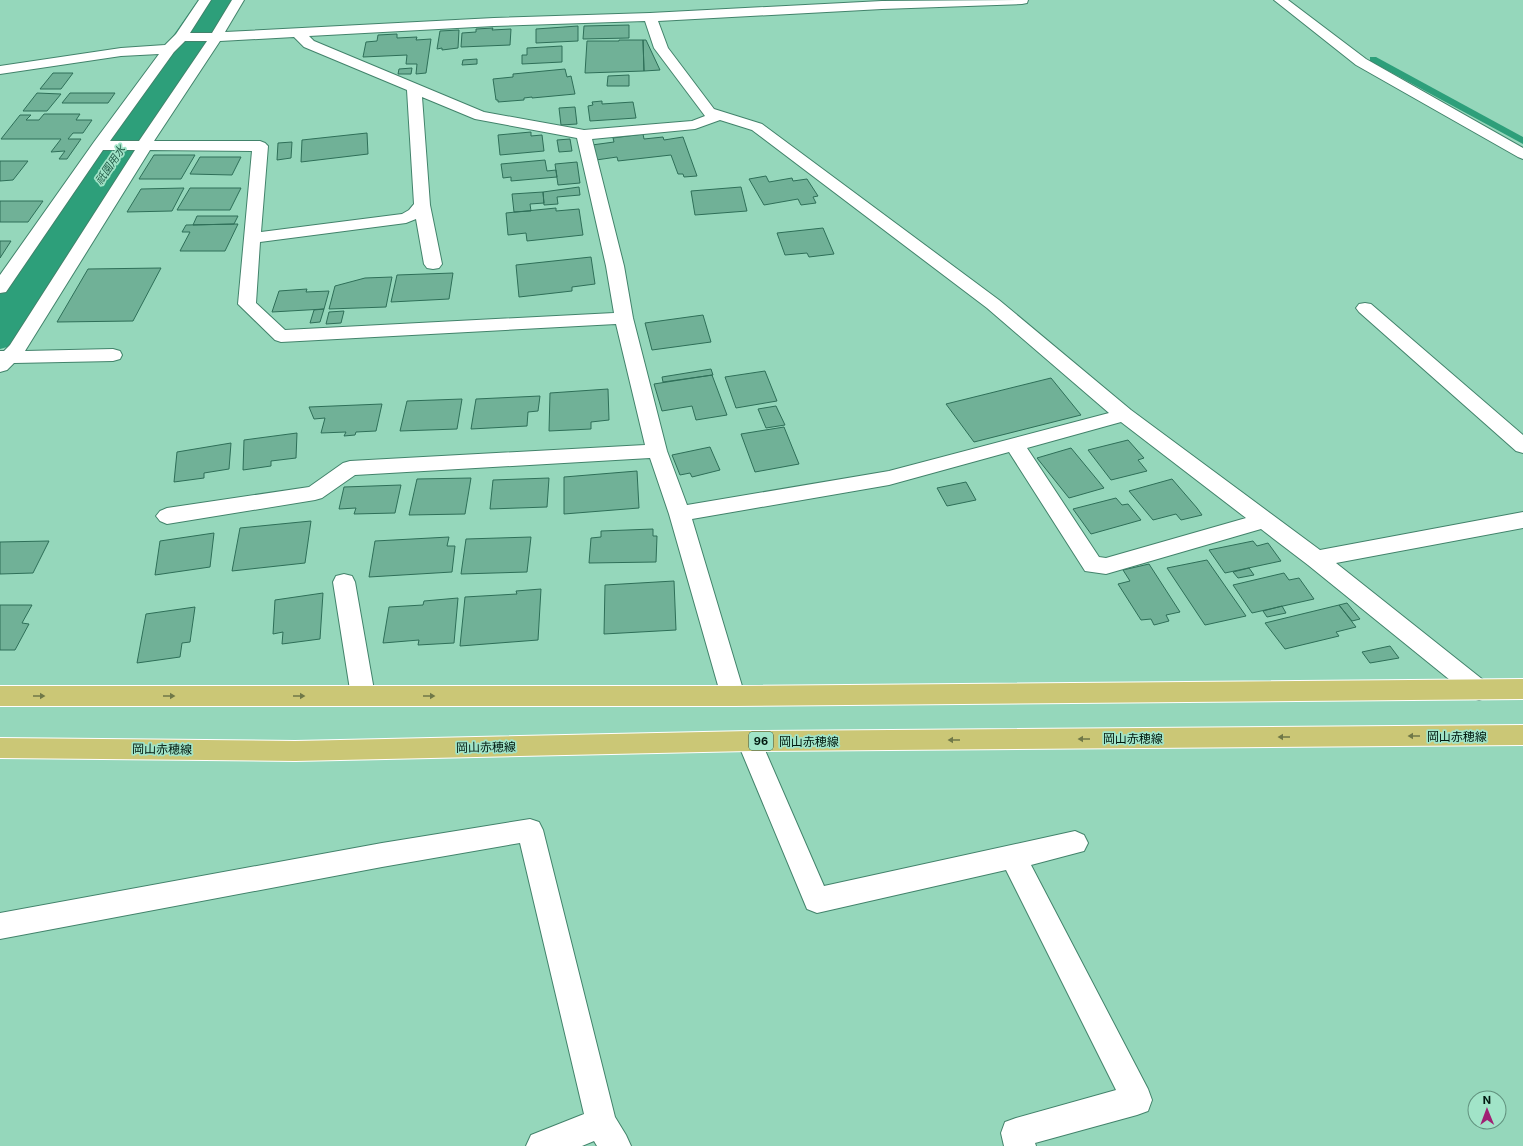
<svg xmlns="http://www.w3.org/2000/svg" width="1523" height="1146" font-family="Inter,'Noto Sans JP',sans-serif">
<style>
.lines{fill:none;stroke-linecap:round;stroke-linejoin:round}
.stream{fill:#2d9f7a;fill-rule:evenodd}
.river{fill:#2d9f7a;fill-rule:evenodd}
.building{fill:#70b197;stroke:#2e6f58}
.minor-casing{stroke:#42836b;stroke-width:2}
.major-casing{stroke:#fff;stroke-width:2}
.minor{fill:#fff;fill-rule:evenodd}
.major{fill:#cbc776;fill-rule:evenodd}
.oneway{fill:#707848}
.labels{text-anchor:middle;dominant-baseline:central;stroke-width:3.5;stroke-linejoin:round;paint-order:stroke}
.far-water-label{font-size:11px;font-style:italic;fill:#245d49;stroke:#a1e4c8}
.shield{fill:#a1e4c8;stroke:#305546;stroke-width:1}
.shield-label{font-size:11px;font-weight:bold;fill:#00180f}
.street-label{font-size:12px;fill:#00180f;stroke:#a1e4c8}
</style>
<rect width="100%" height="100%" fill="#95d7bb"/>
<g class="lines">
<path class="stream" d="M1370 57H1376L1523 137V144L1370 61Z"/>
<path class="river" d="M198 0H242L22 343 0 349V285Z"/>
</g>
<path class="building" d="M629 25V38L583 39 584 26Z
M578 26V41L536 43V29Z
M493 28 492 30 511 29 510 45 461 47 462 33 476 32V29Z
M459 30 458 48 442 50V48L437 49 440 31Z
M397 34V38L417 37 416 40 431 39 426 73 416 74 417 64H406L407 55 363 57 366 42 377 41 378 35Z
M619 40H643L644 71 585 73 587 41H619Z
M643 40H646L660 70 644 71Z
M562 46V62L522 64V55H527V48Z
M477 59V64L462 65 463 60Z
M412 68 411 74H398L399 69Z
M565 69 567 77 571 76 575 94 532 98V97L524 98V100L498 102V100H496L493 79 513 77V74Z
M53 73H73L61 89H40Z
M629 75V86H607L608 76Z
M37 93 61 94 47 111H23Z
M70 93H115L108 103H62Z
M602 101V104L633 102 636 118 590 121 588 106 593 105 592 102Z
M575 107 577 124 561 125 559 108Z
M44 114H80L76 120H92L83 133H73L68 139H81L67 159H59L65 151 51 152 61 139H1L20 115H31L26 120H39Z
M531 132V136L542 135 544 151 500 155 498 135Z
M367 133 368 154 301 162 302 140Z
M643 134 644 139 663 137 664 140 683 137 697 176 684 177 683 174H678L671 155 618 161 617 157 596 160 592 145 614 142 613 138Z
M570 139 572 151 559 152 557 140Z
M292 142 291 158 277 160 278 143Z
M154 155H195L181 179H139Z
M200 157H241L232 175 190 174Z
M545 160 547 171 556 170 557 177 511 181V177L503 178 501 164Z
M0 161H28L13 180 0 181Z
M577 162 580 183 558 185 555 164Z
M766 176 769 182 792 178 793 181 807 179 818 196 813 197 816 203 801 205 798 199 764 205 749 179Z
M579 187 580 195 557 197 558 204 544 205 543 192Z
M741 187 747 211 695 215 691 191Z
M184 188 172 211 127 212 141 189Z
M190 188H241L230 210H177Z
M543 192 544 203 530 204 531 211 514 212 512 194Z
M0 201H43L28 222H0Z
M556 208V211L579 209 583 235 527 241 526 233 508 235 506 213Z
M197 216H238L234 224 193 225Z
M238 224 225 251H180L190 232H182L186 225Z
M823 228 834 254 809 257 807 253 785 255 777 233Z
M0 241H11L0 258Z
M591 257 595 284 572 287V291L519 297 516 265Z
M161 268 133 321 57 322 88 269Z
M453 273 449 299 391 302 397 275Z
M392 277 386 307 329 309 335 286 365 278Z
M307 289 306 292 329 291 324 309 272 312 279 291Z
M324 309 320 322 310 323 314 310Z
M344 311 341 323 326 324 329 312Z
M703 315 711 342 652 350 645 323Z
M711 369 713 375 663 382 662 377Z
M765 371 777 401 736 408 725 377Z
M712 375 727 415 696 420 692 406 662 411 654 384Z
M1051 378 1081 415 974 442 946 404Z
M608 389 609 420 591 422V429L549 431 550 393Z
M540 396 538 411 528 412 527 426 471 429 476 399Z
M462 399 457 429 400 431 407 401Z
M382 404 376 431 356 432 355 435 344 436 346 432 321 433 325 418 314 419 309 407Z
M776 406 785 425 766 428 758 409Z
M784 427 799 464 755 472 741 434Z
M297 433 296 458 271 461V466L243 470 244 440Z
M1128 440 1144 458 1138 460 1147 471 1111 480 1088 450Z
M231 443 229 469 204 473V478L174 482 177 452Z
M710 447 720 470 692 477 690 473 680 475 672 455Z
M1071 448 1104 488 1069 498 1037 458Z
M637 471 639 508 564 514V477Z
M471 478 465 514 409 515 417 479Z
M549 478 547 507 490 509 493 480Z
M1172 479 1197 508 1202 515 1181 520 1176 514 1153 520 1129 491Z
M966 482 976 500 947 506 937 488Z
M401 485 395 513 354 514 356 508 339 509 344 487Z
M1116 498 1122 505 1128 504 1141 520 1091 534 1073 509Z
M311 521 305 563 232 571 240 528Z
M653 529V536H657L656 562 589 563 591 538 601 537V531Z
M214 533 210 567 155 575 160 541Z
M449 537 447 546H455L452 572 369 577 375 541Z
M531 537 527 572 461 574 466 539Z
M49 541 33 573 0 574V542Z
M1253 541 1257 546 1268 543 1281 561 1225 573 1209 550Z
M1207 560 1246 616 1205 625 1167 568Z
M1149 564 1180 612 1166 615 1169 621 1154 625 1151 619 1141 620 1118 584 1130 581 1123 570Z
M1249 568 1254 575 1238 578 1233 572Z
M1284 573 1289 580 1299 578 1314 599 1252 613 1233 585Z
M674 581 676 630 604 634 605 585Z
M541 589 538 640 460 646 465 597 517 594 516 591Z
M323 593 320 639 282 644 283 632 273 634 275 600Z
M458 598 454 643 418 645 419 640 383 643 389 607 423 605 424 601Z
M1347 603 1360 619 1352 621 1339 605Z
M0 605H32L22 623 29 624 15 650H0Z
M1339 605 1356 627 1336 632 1339 636 1285 649 1265 623Z
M1282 606 1286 613 1267 617 1263 611Z
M195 607 190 642 182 643 180 657 137 663 146 614Z
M1390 646 1399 658 1370 663 1362 652Z"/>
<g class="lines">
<g class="minor-casing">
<path id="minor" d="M199 0H211L190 33H212L232 0H244L225 32 494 18 650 13 882 1 1028 0 1027 3 1022 4 882 9 658 21 668 48 714 109 762 124 999 300 1131 410 1320 550 1523 512V528L1336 563 1487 683 1491 690 1487 697 1479 700 1471 697 1308 565 1261 529 1106 574 1085 571 1009 452 889 485 692 519 745 696 741 703 733 706 725 703 721 696 669 514 650 458 355 475 322 498 315 500 167 524 160 521 156 516 160 511 167 508 309 487 343 463 350 461 645 445 616 324 281 342 275 340 238 304 252 151 150 150 25 351 113 349 120 351 122 355 120 359 113 361 14 363 7 370 0 372V351H4L10 345 135 150H103L6 292 0 293V275L94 142 159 54 121 56 0 74V66L121 48 165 45 176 34ZM645 21 654 48 705 116 692 121 584 130 484 112 314 41 309 36 494 26ZM294 37 304 47 407 90 414 204 409 210 402 214 261 232 268 146 265 143 260 141H154L220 41ZM185 41H207L139 141H110L174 52ZM422 97 475 119 577 138 606 266 614 313 285 330 256 303 260 242 406 223 416 219 424 264 427 268 433 269 439 268 442 264 430 205ZM720 120 752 130 987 308 1109 413 889 471 687 505 667 451 633 318 624 266 592 139 695 129ZM1121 422 1246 518 1106 558 1099 557 1027 448Z
M1274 0H1288L1366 59 1523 148V159L1518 157 1356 65Z
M1365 303 1371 304 1523 435V453L1516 451 1359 312 1356 308 1359 304Z
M344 574 352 576 355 582 375 696 371 703 363 706 355 703 351 696 333 582 336 576Z
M749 731 758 734 761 741 824 886 1075 831 1084 835 1088 843 1084 851 1031 865 1148 1089 1152 1100 1148 1111 1137 1115 1035 1143 1036 1146H1004L1001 1133 1005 1122 1016 1118 1116 1090 1006 870 817 913 807 909 737 741 740 734Z
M530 819 539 822 543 830 615 1117 626 1135 631 1146H597L594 1141 582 1146H526L531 1135 584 1114 520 843 382 867 0 939V913L382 843Z"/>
</g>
<g class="major-casing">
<path id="major" d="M1523 679V699L733 706H0V686H733Z
M1523 725V745L749 751 295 761 0 758V738L295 741 749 731Z"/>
</g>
<use href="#minor" class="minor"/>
<use href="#major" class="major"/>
</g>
<defs><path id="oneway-solid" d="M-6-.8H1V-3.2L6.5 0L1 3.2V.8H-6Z"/></defs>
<g class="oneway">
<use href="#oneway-solid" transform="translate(39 696)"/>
<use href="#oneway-solid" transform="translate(169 696)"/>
<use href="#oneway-solid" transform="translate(299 696)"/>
<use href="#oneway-solid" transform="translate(429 696)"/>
<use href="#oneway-solid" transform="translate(1414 736) rotate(180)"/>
<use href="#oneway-solid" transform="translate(1284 737) rotate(180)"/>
<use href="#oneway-solid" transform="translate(1084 739) rotate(180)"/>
<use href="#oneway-solid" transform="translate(954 740) rotate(180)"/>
</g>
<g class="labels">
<g class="far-water-label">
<text transform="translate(110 165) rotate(-56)">祇園用水</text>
</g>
<rect class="shield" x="749" y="732" width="24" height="18" rx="3"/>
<g class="shield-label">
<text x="761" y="741">96</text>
</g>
<g class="street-label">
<text x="1457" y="736">岡山赤穂線</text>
<text x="1133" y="738">岡山赤穂線</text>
<text x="809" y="741">岡山赤穂線</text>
<text transform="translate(486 747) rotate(-1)">岡山赤穂線</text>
<text transform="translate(162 749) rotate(1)">岡山赤穂線</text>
</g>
</g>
<g transform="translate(1487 1110) rotate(359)"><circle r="19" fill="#a1e4c8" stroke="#61927e"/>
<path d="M0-3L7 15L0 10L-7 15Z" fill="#a02073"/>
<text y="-6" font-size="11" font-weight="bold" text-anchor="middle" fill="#00180f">N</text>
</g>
</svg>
